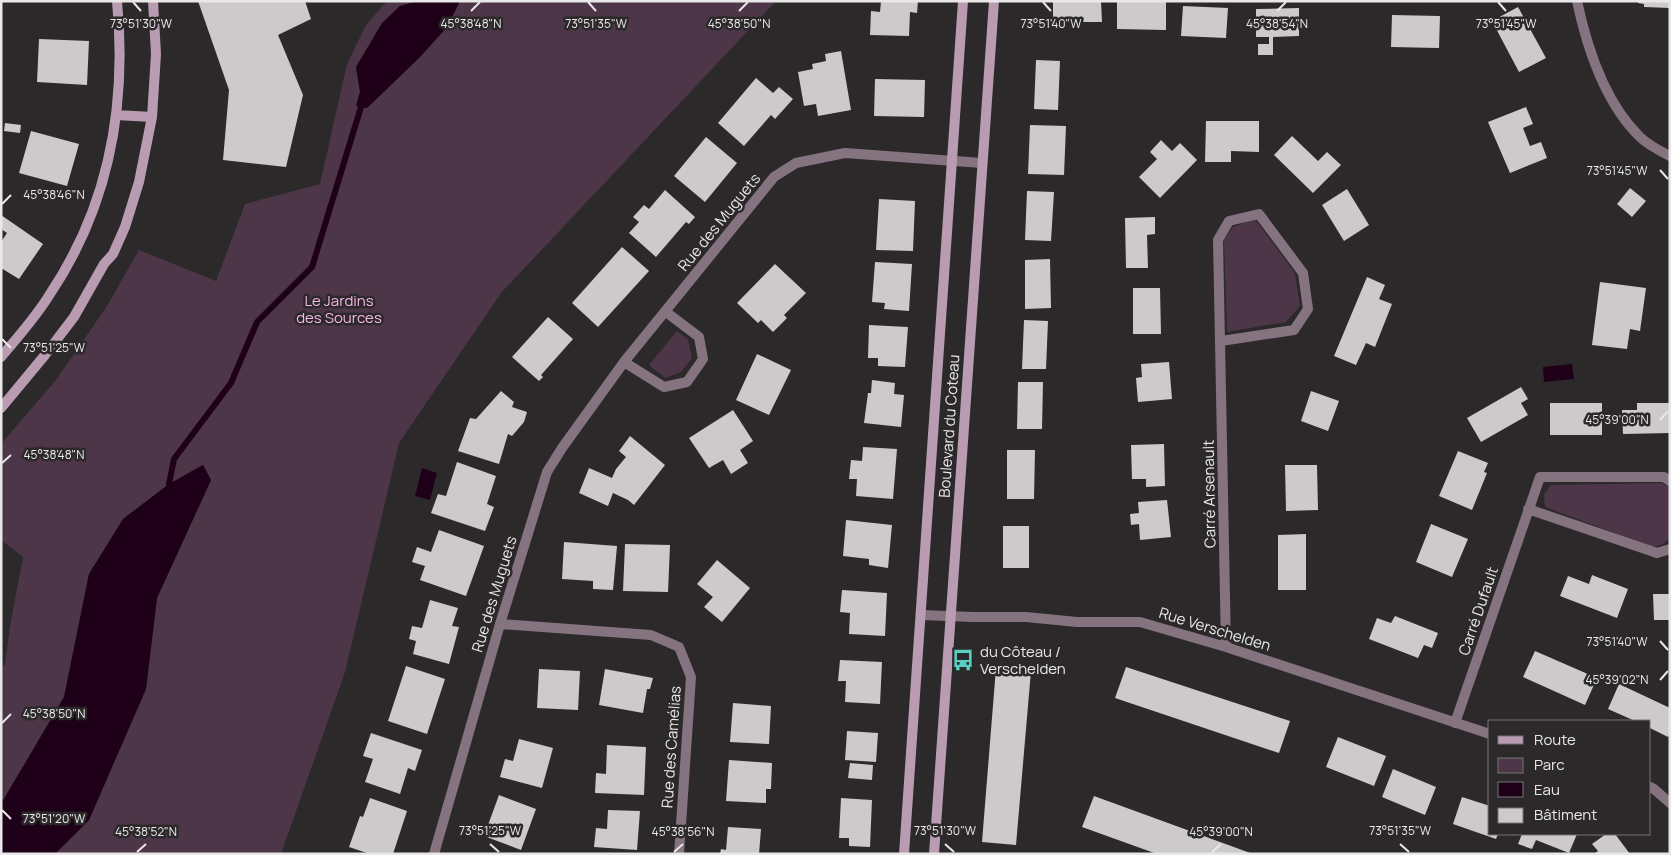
<svg xmlns="http://www.w3.org/2000/svg" width="1671" height="855" font-family="Manrope,sans-serif">
<style>
.green{fill:#4d3647}
.water{fill:#1e0119}
.lines{fill:none;stroke-linecap:round;stroke-linejoin:round}
.stream{stroke:#1e0119;stroke-width:6}
.building{fill:#cdcacc}
.street{stroke:#857380;stroke-width:10}
.secondary{stroke:#ba9cb2;stroke-width:10}
.ticks{fill:none;stroke:#e9e7e8;stroke-width:2}
.labels{text-anchor:middle;dominant-baseline:central;stroke-width:5;stroke-linejoin:round;paint-order:stroke}
.street-label{font-size:15px;fill:#e9e7e8;stroke:#2c292b}
.park-label{font-size:15px;fill:#f7b5e6;stroke:#2c292b}
.poi-label{font-size:15px;fill:#e9e7e8;stroke:#2c292b;text-anchor:start}
.ticks-label{font-size:12px;text-anchor:middle;fill:#e9e7e8;stroke:#2c292b;stroke-width:5;stroke-linejoin:round;paint-order:stroke}
</style>
<rect width="100%" height="100%" fill="#2c292b"/>
<path class="green" d="M387 1H418L400 6 356 67 360 92 357 106 367 108 420 57 447 27 460 1H776L501 293 399 443 345 672 281 854H55L89 820 146 689 157 598 211 480 203 465 169 484 123 519 89 574 64 697 1 804V669L5 664 10 626 23 557 1 540V444L56 380 107 306 139 250 216 281 245 204 320 184 347 64 366 25Z
M1255 219 1295 273 1300 306 1286 322 1227 332 1224 240 1233 227Z
M677 331 688 340 692 358 681 372 665 378 649 365Z
M1662 483 1670 487V537L1664 544 1652 547 1545 507 1544 494 1551 485Z"/>
<path class="water" d="M418 1H460L447 27 420 57 367 108 356 106 360 92 356 67 382 23 400 6Z
M1572 364 1574 379 1544 382 1543 367Z
M203 465 211 480 157 598 146 689 89 820 55 854H1V804L64 697 89 574 123 519 169 484Z
M422 468 437 473 430 500 415 496Z"/>
<g class="lines">
<path class="stream" d="M169 484 174 459 231 383 257 322 312 267 361 107"/>
</g>
<path class="building" d="M198 1H305L311 19 278 35 303 95 286 167 223 160 229 90Z
M881 1H918L917 13 910 12 909 36 870 35 871 11 880 12Z
M1053 1H1101L1102 22H1053Z
M1638 1H1670V8L1644 7V4L1638 3Z
M1117 2H1166V30L1117 29Z
M1183 6 1228 8 1226 38 1181 36Z
M1518 7 1546 58 1519 72 1492 21Z
M1299 8V36L1273 37V55H1258V44H1269V37H1256V9Z
M1392 15 1440 16 1439 48 1391 47Z
M39 39 89 41 87 85 37 82Z
M841 51 851 110 818 116 816 104 804 106 798 72 813 69 812 64 826 61 825 54Z
M1036 60 1060 61 1058 110 1034 109Z
M756 78 773 93 779 87 793 99 775 119 771 115 744 146 718 123Z
M875 79 925 80 924 117 874 116Z
M1526 107 1533 124 1523 128 1530 146 1541 142 1547 158 1510 173 1488 122Z
M1206 121H1259V152L1231 151V162H1205Z
M5 123 21 125 20 133 4 131Z
M1030 125 1066 126 1064 175 1028 174Z
M31 131 79 144 67 186 19 173Z
M1292 136 1318 161 1327 152 1341 165 1313 193 1274 155Z
M706 137 737 163 705 202 674 176Z
M1161 140 1172 151 1180 143 1197 160 1160 198 1139 177 1157 159 1150 152Z
M1630 188 1646 201 1632 217 1617 204Z
M1347 189 1369 225 1344 241 1322 205Z
M665 190 695 217 689 224 686 222 656 257 629 233 639 222 633 217 644 205 649 209Z
M1027 191 1054 192 1051 241 1025 240Z
M879 199 915 201 913 251 876 250Z
M1 215 43 244 19 279 1 268V242L7 233 1 229Z
M1155 217V234L1147 235 1148 268H1126L1125 218Z
M622 247 649 271 598 327 572 303Z
M1050 259 1051 308 1025 309V260Z
M875 262 912 264 909 311 884 309 885 303 872 302Z
M775 264 806 293 784 315 787 318 773 332 761 320 758 323 737 303Z
M1367 277 1385 285 1379 299 1392 304 1375 347 1366 343 1356 365 1334 356Z
M1600 282 1646 288 1640 331 1630 329 1627 349 1592 345Z
M1133 288H1160L1161 334H1133Z
M548 317 573 339 541 375 543 377 539 381 512 357Z
M1024 320 1048 321 1046 369H1022Z
M869 325 908 327 905 367 878 366V358H868Z
M757 354 791 370 769 415 736 400Z
M1169 362 1172 399 1138 402 1136 378 1142 377 1141 364Z
M872 380 895 383 894 394 904 395 901 427 864 423 868 393H871Z
M1018 382H1043L1042 429H1017Z
M1521 387 1528 399 1521 403 1528 415 1481 442 1467 418Z
M501 391 514 402 512 407 527 412 524 422 512 436 508 434 499 464 458 451 470 418 476 419Z
M1311 391 1339 401 1328 431 1301 421Z
M1550 403H1602V435H1550Z
M1637 403H1670V433L1623 434 1622 410H1637Z
M733 410 753 441 740 450 748 463 731 474 723 460 709 468 689 438Z
M630 436 665 465 634 505 628 500 613 493 608 506 579 493 589 468 612 478 616 469 626 457 619 451Z
M1164 444 1165 486 1146 487V479H1132L1131 445Z
M863 447 897 449 893 499 856 496 857 479H849L851 460 862 461Z
M1007 450H1035L1034 499H1007Z
M1458 451 1488 463 1484 472 1487 473 1472 510 1439 496Z
M457 462 496 476 487 504 494 507 485 531 431 513 438 494 446 496Z
M1285 465H1317L1318 510 1286 511Z
M1167 500 1171 537 1140 540 1139 524 1131 525 1130 514 1139 513 1138 502Z
M846 520 892 525 888 568 869 565V559L843 556Z
M1431 524 1468 539 1452 577 1416 562Z
M1003 526H1029V568H1003Z
M439 530 484 546 466 596 420 580 425 566 412 562 417 547 431 552Z
M1306 534V590H1278V535Z
M564 542 617 546 613 590 593 589V581L562 579Z
M625 544 670 545 668 592 623 591Z
M717 560 750 588 722 622 704 607 713 597 697 584Z
M1592 575 1628 589 1617 618 1560 596 1568 576 1589 584Z
M842 590 887 593 885 636 849 634 850 613 840 612Z
M1653 594H1670V620H1654Z
M430 600 458 608 452 626 459 627 449 664 413 654 416 641 409 639 412 626 422 628Z
M1395 616 1438 633 1432 648 1424 645 1418 658 1369 639 1377 618 1391 623Z
M1535 651 1597 678 1585 705 1523 677Z
M840 660 882 662 880 704 845 702 846 681H838Z
M406 666 445 679 427 734 388 721Z
M1126 667 1290 721 1279 753 1115 698Z
M996 668 1031 671 1016 845 982 842Z
M539 669 580 671 578 710 537 708Z
M605 669 653 678 650 689H647L643 713 599 705Z
M1619 684 1670 708V733L1668 737 1650 728V721H1635L1608 709Z
M733 703 771 706 769 744 730 742Z
M847 731 878 733 876 762 845 760Z
M371 733 422 750 415 771 408 768 400 794 365 782 373 759 363 756Z
M1338 737 1386 756 1374 786 1326 767Z
M519 739 553 748 542 788 500 777 505 759 513 761Z
M607 745 646 747 644 795 595 793 596 773 606 774Z
M729 760 772 763 771 789H766V803L726 801Z
M850 763 873 765 872 780 848 778Z
M1393 769 1436 787 1425 815 1382 797Z
M499 795 536 809 521 850 484 836Z
M1094 796 1253 854H1157L1082 827Z
M1462 797 1490 806V834H1498L1496 839 1453 824Z
M370 798 407 811 393 854H370L349 847 360 816 363 817Z
M841 798 872 800 870 847 849 846V838H839Z
M608 810 640 811 637 850 594 847 596 828 607 829Z
M728 827 761 829 759 854H720L721 849 726 850Z
M1522 834H1577L1569 853 1536 840 1532 849 1518 844Z
M1606 834H1615L1630 854H1594L1598 851 1592 844Z"/>
<g class="lines">
<path class="street" d="M1577 1C1587 48 1605 103 1640 137 1648 145 1660 151 1670 156
M1221 341 1294 330 1308 309 1303 273 1259 214 1229 221 1218 240 1226 647
M624 362 664 387 687 382 703 359 699 337 666 312
M1528 509 1657 553 1670 549
M921 615 973 617H1026L1077 622H1140L1226 647 1490 734
M500 624 651 635 679 647 691 677 679 854
M1455 723 1540 477H1664L1670 481
M1650 787 1654 789 1670 803
M434 854 500 624 547 472 562 448 624 362 774 177 796 163 845 153 982 163"/>
<path class="secondary" d="M116 115 152 117
M1 357C18 337 36 317 50 294 109 206 127 106 117 1
M1 408 45 355 74 317 104 264 113 254 125 227 139 182 152 117 156 54 153 1
M904 854 963 1
M934 854 994 1"/>
</g>
<path class="ticks" d="M133 2 141 11M588 2 596 11M1043 2 1051 11M1498 2 1506 11M471 11 480 2M739 11 748 2M1277 11 1286 2M1660 170 1668 179M2 204 11 195M2 339 11 348M1660 420 1668 411M2 463 11 455M1660 641 1668 650M1660 680 1668 671M2 723 11 714M2 810 11 819M490 844 499 852M945 844 954 852M1400 844 1409 852M137 852 146 844M674 852 683 844M1212 852 1221 844"/>
<defs>
<g id="bus-bare" transform="scale(1.725)"><path d="M-5-6H5V4H4V6H2V4H-2V6H-4V4H-5ZM-3.5-4V0h7V-4ZM-3.5 1.2v1.5H-2V1.2ZM2 1.2v1.5H3.5V1.2Z" fill="#57cec1" stroke="#2c292b" stroke-width="2.5" paint-order="stroke"/></g>
</defs>
<g fill-rule="evenodd">
<use href="#bus-bare" x="963" y="660"/>
</g>
<g class="labels">
<g class="street-label">
<text transform="translate(719 222) rotate(-51)">Rue des Muguets</text>
<text transform="translate(949 426) rotate(-86)">Boulevard du Coteau</text>
<text transform="translate(1209 494) rotate(-91)">Carré Arsenault</text>
<text transform="translate(494 594) rotate(-73)">Rue des Muguets</text>
<text transform="translate(1478 611) rotate(-71)">Carré Dufault</text>
<text transform="translate(1215 629) rotate(17)">Rue Verschelden</text>
<text transform="translate(671 747) rotate(-86)">Rue des Camélias</text>
</g>
<g class="park-label">
<text x="339" y="300">Le Jardins<tspan x="339" dy="17">des Sources</tspan></text>
</g>
<g class="poi-label">
<text x="980" y="651">du Côteau /<tspan x="980" dy="17">Verschelden</tspan></text>
</g>
</g>
<g class="ticks-label">
<text x="471" y="28">45°38'48"N</text>
<text x="739" y="28">45°38'50"N</text>
<text x="1277" y="28">45°38'54"N</text>
<text x="141" y="28">73°51'30"W</text>
<text x="596" y="28">73°51'35"W</text>
<text x="1051" y="28">73°51'40"W</text>
<text x="1506" y="28">73°51'45"W</text>
<text x="1617" y="175">73°51'45"W</text>
<text x="54" y="199">45°38'46"N</text>
<text x="54" y="352">73°51'25"W</text>
<text x="1617" y="424">45°39'00"N</text>
<text x="54" y="459">45°38'48"N</text>
<text x="1617" y="646">73°51'40"W</text>
<text x="1617" y="684">45°39'02"N</text>
<text x="54" y="718">45°38'50"N</text>
<text x="54" y="823">73°51'20"W</text>
<text x="490" y="835">73°51'25"W</text>
<text x="945" y="835">73°51'30"W</text>
<text x="1400" y="835">73°51'35"W</text>
<text x="146" y="836">45°38'52"N</text>
<text x="683" y="836">45°38'56"N</text>
<text x="1221" y="836">45°39'00"N</text>
</g>
<rect width="1671" height="855" fill="none" stroke="#e9e7e8" stroke-width="5"/>
<rect x="1488" y="720" width="162" height="115" fill="#2c292b" stroke="#787577"/>
<rect x="1498" y="736" width="25" height="8" fill="#ba9cb2" stroke="#787577"/>
<text x="1534" y="745" font-size="15" fill="#e9e7e8">Route</text>
<rect x="1498" y="758" width="25" height="15" fill="#4d3647" stroke="#787577"/>
<text x="1534" y="770" font-size="15" fill="#e9e7e8">Parc</text>
<rect x="1498" y="782" width="25" height="15" fill="#1e0119" stroke="#787577"/>
<text x="1534" y="795" font-size="15" fill="#e9e7e8">Eau</text>
<rect x="1498" y="808" width="25" height="15" fill="#cdcacc" stroke="#787577"/>
<text x="1534" y="820" font-size="15" fill="#e9e7e8">Bâtiment</text>
</svg>
